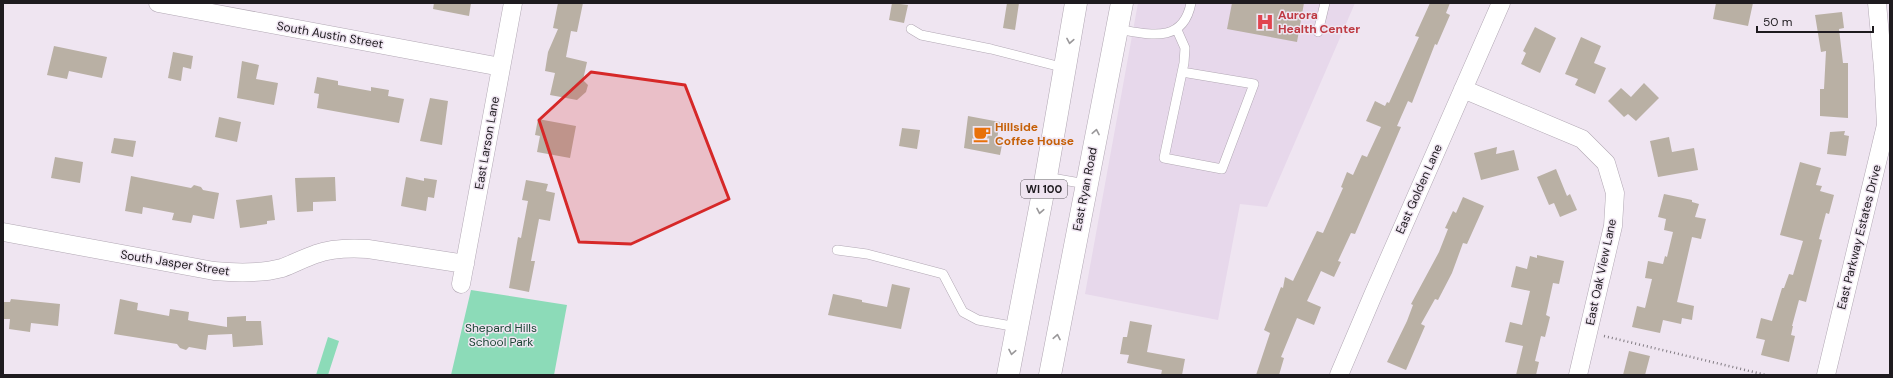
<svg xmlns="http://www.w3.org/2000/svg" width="1893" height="378" font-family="'DM Sans',sans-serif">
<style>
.built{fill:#e7d8eb}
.green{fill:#8cdbb8}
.building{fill:#b9b0a4}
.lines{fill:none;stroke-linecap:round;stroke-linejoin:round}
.service-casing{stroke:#b2a8b4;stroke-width:10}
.minor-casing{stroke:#b2a8b4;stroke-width:19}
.primary-casing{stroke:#b2a8b4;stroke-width:23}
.path{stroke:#817b82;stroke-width:2.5;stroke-dasharray:1 3;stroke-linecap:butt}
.service{stroke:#fff;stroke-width:9}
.minor{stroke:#fff;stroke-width:18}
.primary{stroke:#fff;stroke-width:22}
.oneway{stroke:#9a989a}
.marked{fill:#d62828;fill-opacity:0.2;stroke:#d62828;stroke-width:3;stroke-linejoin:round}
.labels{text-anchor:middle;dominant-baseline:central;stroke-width:3;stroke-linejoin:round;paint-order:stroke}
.shield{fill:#efe5f1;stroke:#5d585e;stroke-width:1}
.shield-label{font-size:11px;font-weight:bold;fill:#1e1b1f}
.health-label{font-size:12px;font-weight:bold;fill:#be3a42;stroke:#efe5f1;text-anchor:start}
.street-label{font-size:12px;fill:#1e1b1f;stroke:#efe5f1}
.food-label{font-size:12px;font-weight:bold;fill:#c56008;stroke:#efe5f1;text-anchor:start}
.park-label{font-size:12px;fill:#1b4534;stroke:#efe5f1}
</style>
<rect width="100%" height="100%" fill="#efe5f1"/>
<path class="built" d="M1138 3H1355L1267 207 1240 204 1218 320 1085 294Z"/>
<path class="green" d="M471 290 567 305 554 375H451Z
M328 337 339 341 328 375H316Z"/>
<path class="building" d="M434 3H471L469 16 433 9Z
M558 3H583L577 32 571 31 566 57 587 62 583 80 588 85 586 92 577 100 550 95 555 73 545 71 548 52 558 29 553 28Z
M892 3 908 5 904 23 889 20Z
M1007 3H1019L1015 30 1003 28Z
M1232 3H1304L1297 42 1227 29Z
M1430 3H1450L1446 13 1450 15 1437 45 1435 44 1412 103 1408 101 1397 126 1401 127 1355 234 1351 233 1338 261 1341 262 1334 277 1321 271 1307 301 1321 307 1314 325 1297 318 1281 357 1284 358 1279 375H1256L1270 333 1264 330 1281 287 1283 288 1285 277 1293 281 1317 231 1323 233 1343 188 1341 187 1347 172 1353 175 1362 155 1367 157 1381 127 1366 121 1375 101 1385 106 1387 102 1389 103 1419 37 1415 36Z
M1716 3H1753L1748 26 1713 19Z
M1842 12 1844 28 1839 29 1843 63H1848V118L1820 116V89H1824L1826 51 1821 52 1815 15Z
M1535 27 1556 38 1540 73 1521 64 1526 53 1523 51Z
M1581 37 1601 46 1594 63 1606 68 1595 94 1575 85 1578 79 1565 74Z
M54 46 107 57 102 78 69 71 67 79 47 75Z
M173 52 193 56 191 69 183 67 181 81 168 78Z
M242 61 259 65 256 79 278 83 274 105 237 98Z
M317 77 338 81V85L371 91V87L389 90 388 96 404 99 399 123 317 108 319 94 314 93Z
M1644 83 1659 98 1636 121 1628 114 1624 117 1608 101 1621 88 1631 97Z
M430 98 448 101 442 145 420 141Z
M968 116 1000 122 997 139 1003 140 1000 155 964 148Z
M219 117 241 122 237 142 215 137Z
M538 119 576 126 570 158 537 152 540 136 535 135Z
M902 128 920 130 917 149 899 146Z
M1845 131 1844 135 1849 136 1846 156 1827 154 1830 132Z
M1669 137 1672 152 1694 148 1698 170 1658 177 1650 141Z
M114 138 136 141 133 157 111 153Z
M1497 147 1496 154 1514 150 1519 170 1481 180 1474 153Z
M55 157 83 162 80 183 51 178Z
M1800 162 1821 168 1816 185 1822 186 1820 191 1834 195 1829 214 1826 213 1819 239 1822 240 1806 302 1799 300 1792 326H1793L1791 335 1795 336 1789 362 1761 355 1765 340 1756 338 1761 318 1772 321 1782 288H1784L1789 274 1793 275 1803 241 1780 235Z
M1556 169 1567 196 1570 194 1577 210 1560 217 1554 203 1549 205 1537 177Z
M131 176 191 188 194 185 201 187 203 190 219 193 214 219 193 215 191 223 172 220 174 213 143 207 142 214 125 211Z
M335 177 336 201 313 202V211L297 212 295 178Z
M406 177 424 181V178L437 180 434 198 428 197 426 211 401 206Z
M526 180 548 184 546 191 555 193 550 221 539 219 531 261H535L529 292 509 288 518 237 521 238 528 201 522 200Z
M1664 194 1692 200V202L1699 204 1695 217 1706 219 1701 239 1692 237 1677 302 1694 306 1692 320 1682 318 1681 324 1663 320 1660 333 1632 327 1637 306 1645 308 1652 279 1645 278 1648 261 1663 264 1665 256 1667 257 1673 232 1664 230 1666 219 1658 217Z
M272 195 275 220 267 221V224L240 228 236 200Z
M1463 197 1484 206 1467 244 1463 243 1452 273 1438 300 1435 299 1421 324 1425 326 1406 370 1387 362 1407 321 1413 305 1411 304 1439 252 1448 229 1445 228 1453 211 1456 213Z
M1537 255 1564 261 1559 284 1553 283 1546 315 1550 317 1545 337 1541 336 1535 361 1539 362 1536 375H1516L1523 346 1505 342 1510 322 1522 325 1530 291 1511 287 1516 266 1527 269 1530 256 1537 258Z
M892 284 910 288 901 329 828 315 833 294 862 300V302L887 307Z
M11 299 60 304 58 326 31 323 30 332 9 329 10 319H3V302H10Z
M120 299 138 303 137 310 169 316 170 309 189 312 188 320 191 321 227 327V317L246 316V321H261L263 345 233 347 232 334 208 335 206 350 189 347 186 350 180 348 177 344 114 334Z
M1130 321 1152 325 1147 352 1185 359 1182 375H1161L1162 370 1127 363 1129 355 1120 354 1123 337H1127Z
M1629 351 1650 356 1645 375H1623Z"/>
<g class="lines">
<g class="service-casing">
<path id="service" d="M911 29 921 35 991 49 1065 68
M1117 29C1148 34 1183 45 1191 3
M1177 30 1185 48 1184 63 1164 158 1222 169 1254 84 1182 72
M1318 32 1325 3
M1046 177 1086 184
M837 250 867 254 943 274 963 312 978 320 1017 327"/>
</g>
<g class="minor-casing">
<path id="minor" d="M158 3 501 67
M1463 89 1582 139 1606 163 1615 193 1613 226 1578 375
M3 232 214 271C236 273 260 274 282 268 293 264 304 258 316 254 332 248 351 248 368 249L465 264
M461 284 513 3
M1339 375 1373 295 1501 3
M1826 375 1886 125 1883 68 1877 3"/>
</g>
<g class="primary-casing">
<path id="primary" d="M1008 375 1046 177 1076 3
M1050 375 1122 3"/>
</g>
<path class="path" d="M1604 336 1766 375"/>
<use href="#service" class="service"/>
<use href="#minor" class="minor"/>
<use href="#primary" class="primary"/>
</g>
<defs><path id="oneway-chevron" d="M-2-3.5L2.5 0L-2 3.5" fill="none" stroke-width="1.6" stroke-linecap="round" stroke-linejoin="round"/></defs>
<g class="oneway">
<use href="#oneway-chevron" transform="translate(1070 41) rotate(100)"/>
<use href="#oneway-chevron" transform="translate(1096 132) rotate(-79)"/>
<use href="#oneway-chevron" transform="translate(1040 211) rotate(101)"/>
<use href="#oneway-chevron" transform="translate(1057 337) rotate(-79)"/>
<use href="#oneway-chevron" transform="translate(1012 352) rotate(101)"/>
</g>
<path class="marked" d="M591 72 685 85 729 199 631 244 579 242 539 120Z"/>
<defs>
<g id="hospital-bare" transform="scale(1.38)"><path d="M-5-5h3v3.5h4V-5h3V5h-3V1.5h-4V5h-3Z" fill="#e0444e" stroke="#efe5f1" stroke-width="2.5" paint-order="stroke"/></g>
<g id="cafe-bare" transform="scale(1.38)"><path d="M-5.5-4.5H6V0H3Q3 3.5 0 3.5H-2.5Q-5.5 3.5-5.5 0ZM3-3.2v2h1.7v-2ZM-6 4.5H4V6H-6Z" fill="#e8710a" stroke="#efe5f1" stroke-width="2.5" paint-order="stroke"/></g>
</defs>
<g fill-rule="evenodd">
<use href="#hospital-bare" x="1265" y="22"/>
<use href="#cafe-bare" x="982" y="134"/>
</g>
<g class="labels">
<rect class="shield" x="1021" y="180" width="46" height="18" rx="3"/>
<g class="shield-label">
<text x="1044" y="189">WI 100</text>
</g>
<g class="health-label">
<text x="1278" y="15">Aurora<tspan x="1278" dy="14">Health Center</tspan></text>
</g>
<g class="street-label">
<text transform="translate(330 35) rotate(10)">South Austin Street</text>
<text transform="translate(487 143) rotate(-80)">East Larson Lane</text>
<text transform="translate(1085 189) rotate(-79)">East Ryan Road</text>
<text transform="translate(1419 189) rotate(-66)">East Golden Lane</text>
<text transform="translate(1859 237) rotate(-76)">East Parkway Estates Drive</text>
<text transform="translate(175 263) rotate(9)">South Jasper Street</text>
<text transform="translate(1601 272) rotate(-78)">East Oak View Lane</text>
</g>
<g class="food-label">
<text x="995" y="127">Hillside<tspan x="995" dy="14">Coffee House</tspan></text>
</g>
<g class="park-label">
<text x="501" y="328">Shepard Hills<tspan x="501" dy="14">School Park</tspan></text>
</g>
</g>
<rect width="1893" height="378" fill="none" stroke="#1e1b1f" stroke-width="8"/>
<path d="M1757 26v6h116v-6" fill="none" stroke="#1e1b1f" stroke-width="2"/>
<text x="1763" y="26" font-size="12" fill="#1e1b1f" stroke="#efe5f1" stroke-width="3" paint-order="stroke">50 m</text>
</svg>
